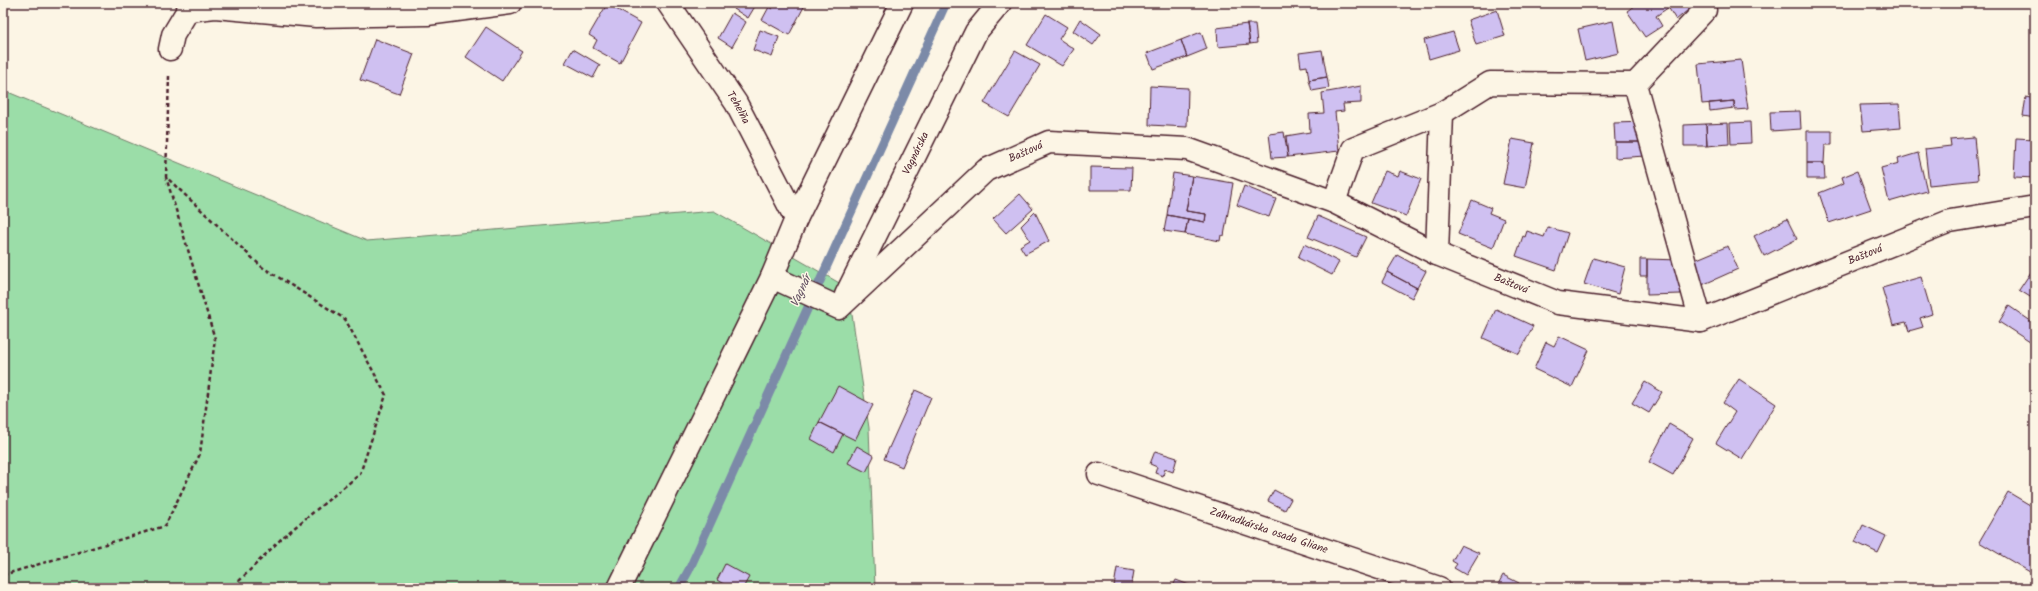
<svg xmlns="http://www.w3.org/2000/svg" width="2038" height="591" font-family="Kalam,sans-serif">
<style>
.green{fill:#9bdda8;stroke:#727e6a}
.lines{fill:none;stroke-linecap:round;stroke-linejoin:round}
.stream{stroke:#7c8aa8;stroke-width:9}
.building{fill:#cfc0f1;stroke:#4a1f2b}
.minor-casing{stroke:#4a1f2b;stroke-width:25}
.path{stroke:#4a1f2b;stroke-width:2.5;stroke-dasharray:4 3;stroke-linecap:butt}
.minor{stroke:#fcf5e5;stroke-width:22}
.labels{text-anchor:middle;dominant-baseline:central;stroke-width:3;stroke-linejoin:round;paint-order:stroke}
.street-label{font-size:11px;fill:#4a1f2b;stroke:#fcf5e5}
.water-label{font-size:12px;font-style:italic;fill:#5f4c5f;stroke:#fcf5e5}
</style>
<rect width="100%" height="100%" fill="#fcf5e5"/>
<filter id="ink" filterUnits="userSpaceOnUse"><feTurbulence type="fractalNoise" baseFrequency=".025" numOctaves="2"/><feDisplacementMap in="SourceGraphic" scale="8" xChannelSelector="R" yChannelSelector="G"/><feConvolveMatrix kernelMatrix="1 2 1 2 8 2 1 2 1" color-interpolation-filters="sRGB"/></filter>
<g filter="url(#ink)">
<path class="green" d="M3 90 367 241 714 211 848 288 869 428 875 588H3Z"/>
<g class="lines">
<path class="stream" d="M679 588 689 570 946 3"/>
</g>
<path class="building" d="M738 3H757L748 18 734 9Z
M775 3H806L789 35 762 20 769 7 772 9Z
M1638 3H1675L1656 16 1662 26 1645 37 1627 11Z
M1675 3H1692L1694 5 1676 20 1668 7Z
M607 4 641 23 620 63 593 48 597 40 589 35Z
M1497 10 1505 36 1476 45 1468 20Z
M732 13 746 22 732 47 718 38Z
M1046 14 1067 27 1059 39 1074 49 1062 66 1027 45Z
M1080 19 1101 34 1093 45 1073 31Z
M1613 21 1619 53 1585 61 1578 29Z
M1247 24H1255L1257 43 1250 44Z
M1247 24 1250 44 1218 47 1217 28Z
M486 27 522 51 502 81 466 57Z
M760 30 779 37 772 57 753 50Z
M1201 32 1207 49 1187 57 1181 40Z
M1453 32 1459 50 1429 59 1424 40Z
M375 39 414 54 399 94 360 80Z
M1181 40 1187 57 1153 69 1147 53Z
M573 49 600 65 593 78 565 63Z
M1322 50 1327 77 1309 80 1307 66 1301 67 1299 53Z
M1015 51 1040 65 1009 117 984 103Z
M1741 60 1748 109 1735 110 1734 101 1702 104 1698 64Z
M1327 77 1329 88 1312 91 1309 80Z
M1150 86 1188 88 1187 127 1149 125Z
M1361 86V103L1343 104 1344 111 1335 112 1339 151 1288 157 1286 136 1310 132 1309 114 1324 113 1322 93Z
M2026 97 2035 99V118L2023 116Z
M1734 101V108L1710 111 1709 103Z
M1899 104 1901 128 1863 131 1860 105Z
M1800 111 1801 129 1771 131 1770 112Z
M1645 122V142H1615L1614 123Z
M1750 122 1751 143 1731 144 1730 123Z
M1728 123 1729 144 1707 146 1706 124Z
M1706 124 1707 146H1684V125Z
M1807 131H1832V145H1825L1824 163H1807Z
M1284 132 1288 157 1272 158 1269 134Z
M1974 137 1978 180 1929 185 1925 149 1951 146 1950 139Z
M2016 138 2035 139V178L2014 177Z
M1512 139 1534 143 1525 188 1503 184Z
M1615 142H1645V156L1615 158Z
M1918 153 1927 191 1889 202 1881 168 1899 163 1898 159Z
M1807 163H1824L1825 179H1807Z
M1090 167 1132 168 1131 190H1090Z
M1385 171 1398 176 1400 171 1421 179 1406 216 1371 203Z
M1857 171 1871 209 1829 223 1819 193 1844 183 1842 177Z
M1173 173 1192 176 1186 211 1206 214 1205 222 1167 215Z
M1192 176 1233 183 1224 236 1221 235 1220 241 1185 234 1188 219 1205 222 1206 214 1186 211Z
M1244 186 1276 199 1269 217 1237 205Z
M1020 194 1033 209 1006 233 993 219Z
M1472 200 1491 208 1489 213 1504 219 1493 248 1458 234Z
M1035 212 1049 241 1025 254 1020 246 1030 240 1021 226Z
M1167 215 1188 219 1185 234 1164 231Z
M1318 216 1366 237 1356 257 1308 237Z
M1787 219 1797 239 1764 256 1754 236Z
M1548 227 1568 233 1556 270 1516 256 1523 236 1525 237 1527 231 1544 237Z
M1304 244 1339 262 1332 275 1298 258Z
M1728 246 1738 269 1700 286 1690 262Z
M1397 255 1426 271 1417 288 1387 272Z
M1593 258 1625 267 1618 294 1584 284Z
M1640 259H1647V276H1640Z
M1647 259 1679 260 1681 294 1647 295Z
M2035 266V300L2019 290Z
M1387 272 1417 288 1412 298 1382 282Z
M1921 277 1932 314 1920 318 1923 327 1909 331 1906 322 1893 325 1882 288Z
M2009 306 2035 324V341L2033 344 1999 322Z
M1496 309 1533 326 1519 354 1483 338Z
M1559 336 1589 350 1572 387 1534 369 1546 342 1554 346Z
M1739 379 1776 404 1742 459 1716 443 1735 412 1723 403Z
M1645 382 1662 392 1649 413 1632 403Z
M838 386 873 405 855 440 819 422Z
M915 390 931 397 902 467 884 459Z
M819 422 843 434 834 452 811 439Z
M1669 424 1693 438 1673 475 1649 462Z
M857 446 874 456 866 472 848 463Z
M1155 451 1177 458 1173 472 1165 469 1163 476 1155 473 1157 467 1150 464Z
M1274 490 1291 499 1285 510 1268 501Z
M2008 492 2035 508V575L1979 542Z
M1863 525 1886 536 1878 553 1855 542Z
M1461 545 1479 553 1466 575 1454 568 1457 564 1452 561Z
M725 564 749 577 743 588H730L717 580Z
M1117 568 1134 571 1131 588 1114 586Z
M1503 575 1519 583 1516 588H1496Z
M1176 580 1192 586V588H1172Z"/>
<g class="lines">
<g class="minor-casing">
<g id="minor">
<path id="s1" d="M668 3 736 103 796 219"/>
<path d="M170 49 173 35 188 10 215 7 316 16 427 14 510 3"/>
<path d="M1635 84 1701 321"/>
<path d="M1334 202 1353 149 1442 113 1490 83 1635 84 1705 10"/>
<path d="M1437 254 1442 113"/>
<path id="s2" d="M772 277 839 308 986 170 1049 142 1187 149 1334 202 1437 254 1558 303 1701 321 1950 221 2035 207"/>
<path id="s3" d="M846 295 976 32 1000 3"/>
<path id="s4" d="M1099 474 1439 588"/>
<path d="M619 588 772 277 796 219 902 3"/>
</g>
</g>
<path class="path" d="M169 76 166 177 262 267 345 319 386 395 360 474 283 537 232 588
M3 575 165 526 200 454 215 339 166 177"/>
<use href="#minor" class="minor"/>
</g>
</g>
<g class="labels">
<g class="street-label">
<text stroke="none"><textPath href="#s1" startOffset="126">Tehelňa</textPath></text>
<text stroke="none"><textPath href="#s2" startOffset="319">Baštová</textPath></text>
<text stroke="none"><textPath href="#s3" startOffset="158">Vagnárska</textPath></text>
<text stroke="none"><textPath href="#s2" startOffset="1206">Baštová</textPath></text>
<text stroke="none"><textPath href="#s2" startOffset="834">Baštová</textPath></text>
<text stroke="none"><textPath href="#s4" startOffset="179">Záhradkárska osada Gliane</textPath></text>
</g>
<g class="water-label">
<text transform="translate(801 291) rotate(-65)">Vagnár</text>
</g>
</g>
<rect width="2038" height="591" fill="none" stroke="#fcf5e5" stroke-width="16"/>
<rect x="8" y="8" width="2022" height="575" fill="none" stroke="#4a1f2b" stroke-width="1.5" filter="url(#ink)"/>
</svg>
